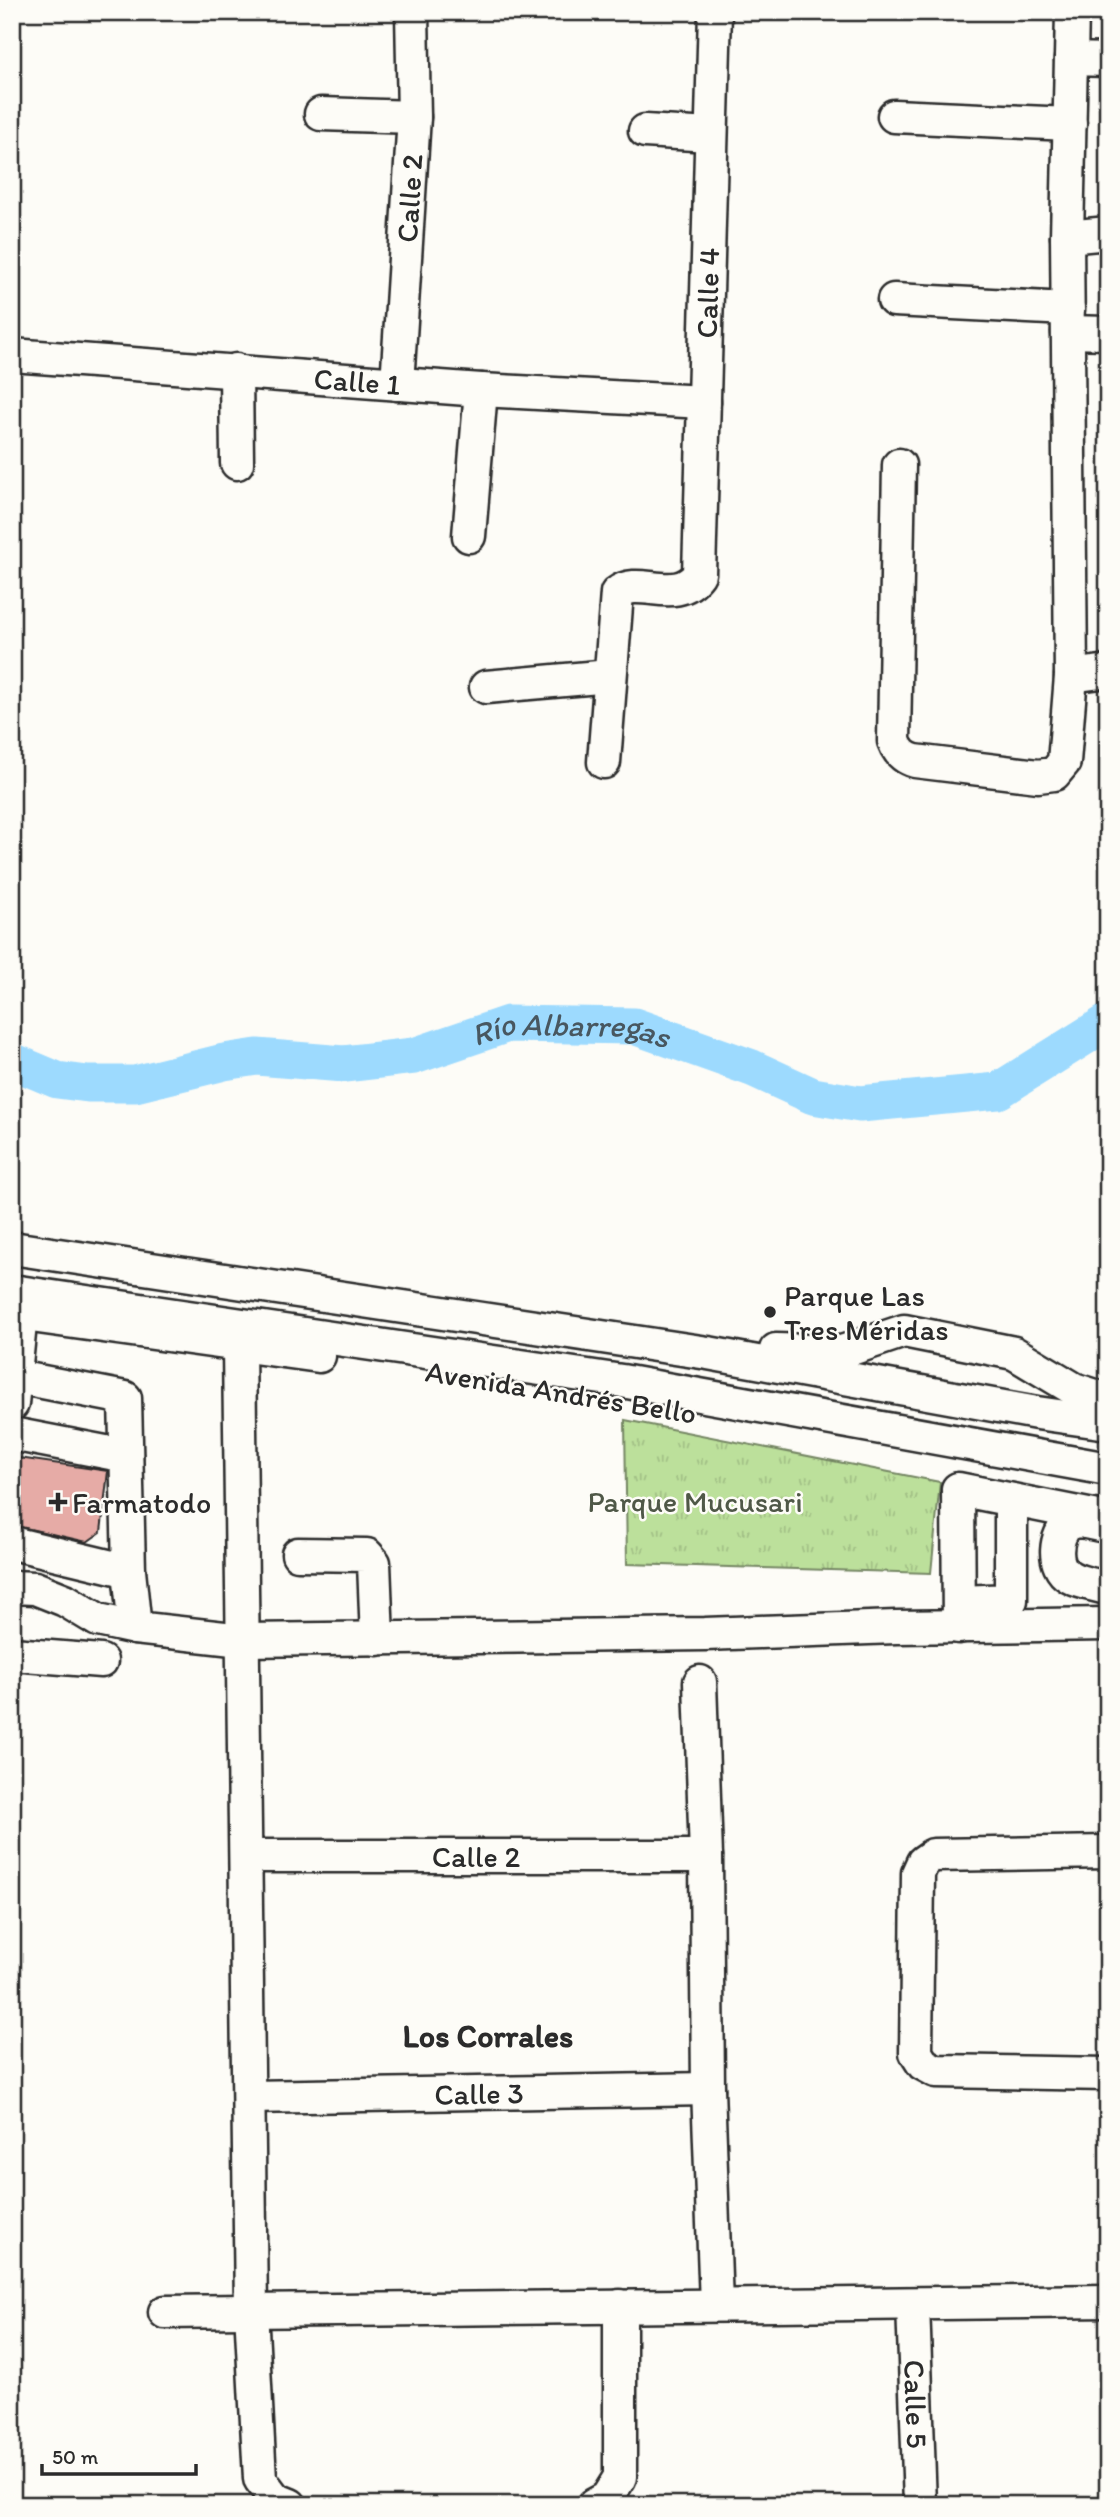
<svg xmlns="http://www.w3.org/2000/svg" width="1120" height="2517" font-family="Itim,sans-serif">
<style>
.park{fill:url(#park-tufts);stroke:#748663;stroke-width:2}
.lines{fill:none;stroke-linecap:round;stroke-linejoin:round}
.river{stroke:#9ddafe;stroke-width:37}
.building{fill:#e6aba6;stroke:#2b2b2b;stroke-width:2}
.minor-casing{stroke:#2b2b2b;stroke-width:37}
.minor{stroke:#fdfcf7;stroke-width:32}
.poi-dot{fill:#2b2b2b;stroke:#fdfcf7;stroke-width:2.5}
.labels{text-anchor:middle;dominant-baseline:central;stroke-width:5;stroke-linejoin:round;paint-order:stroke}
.street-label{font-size:30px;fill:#2b2b2b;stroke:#fdfcf7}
.poi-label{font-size:30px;fill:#2b2b2b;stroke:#fdfcf7;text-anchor:start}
.park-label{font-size:30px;fill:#4f5847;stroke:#fdfcf7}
.water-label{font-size:32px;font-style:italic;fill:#485760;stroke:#fdfcf7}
.neighbourhood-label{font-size:32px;font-weight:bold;fill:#2b2b2b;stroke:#fdfcf7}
</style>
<defs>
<pattern id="park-tufts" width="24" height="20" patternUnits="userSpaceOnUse" patternTransform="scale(1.75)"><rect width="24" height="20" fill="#bce09b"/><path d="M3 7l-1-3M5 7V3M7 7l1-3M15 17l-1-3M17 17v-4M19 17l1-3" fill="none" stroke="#a2c086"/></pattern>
</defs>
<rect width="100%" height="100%" fill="#fdfcf7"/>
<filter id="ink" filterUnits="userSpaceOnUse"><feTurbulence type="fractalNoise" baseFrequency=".0143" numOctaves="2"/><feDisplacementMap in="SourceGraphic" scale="14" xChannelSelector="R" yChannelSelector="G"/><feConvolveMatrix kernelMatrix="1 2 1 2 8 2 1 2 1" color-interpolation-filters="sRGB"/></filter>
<g filter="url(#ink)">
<path class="park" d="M625 1420 940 1482 931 1573 627 1564Z"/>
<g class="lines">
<path class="river" id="s1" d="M12 1061 57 1080 88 1084H135L224 1062 257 1057 344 1064 414 1056 508 1024 634 1026 752 1068 813 1096 860 1104 998 1091 1108 1022"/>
</g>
<path class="building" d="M12 1457 108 1471 101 1532 87 1542 12 1525Z"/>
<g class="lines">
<g class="minor-casing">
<g id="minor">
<path d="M1071 59 1108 60"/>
<path d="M321 114 414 117"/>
<path d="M894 116 1070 124"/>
<path d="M645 131 710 135"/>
<path d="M1067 237 1108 233"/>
<path d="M894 300 1068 309"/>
<path d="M1068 332 1108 333"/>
<path id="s2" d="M12 355 481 390 704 402"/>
<path d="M236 370 237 463"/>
<path id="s3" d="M397 384 414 117 412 12"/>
<path d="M899 465 894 741C898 752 904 758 915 761L1038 776 1054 774 1064 762 1071 676 1067 237 1072 12"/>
<path d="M469 536 481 390"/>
<path d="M1071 676 1108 671"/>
<path d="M486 687 610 676"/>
<path id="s4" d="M604 762 617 593C640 575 676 606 699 574L715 12"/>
<path d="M12 1248 708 1353 1037 1413 1108 1423"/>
<path d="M12 1291 622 1381 1108 1469"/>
<path d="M31 1316 319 1356"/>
<path d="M239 1347 251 2310 260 2479 275 2499 290 2505"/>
<path d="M776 1350 842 1352 904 1331 1014 1353 1074 1389 1108 1400"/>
<path d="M17 1377 125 1398 129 1571 135 1628"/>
<path d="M12 1404 21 1314"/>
<path d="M12 1434 126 1456"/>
<path d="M1100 1525 1081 1521 1069 1523C1055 1535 1051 1566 1070 1577 1080 1583 1096 1585 1108 1588"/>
<path d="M12 1543 129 1571"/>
<path d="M298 1554 367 1555 374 1563 377 1639"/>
<path d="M12 1587 35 1588 65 1600 98 1620 135 1628 242 1640 705 1634 896 1627 1108 1624"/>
<path d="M960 1602 1011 1600V1500"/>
<path d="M959 1627 958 1489 1108 1519"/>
<path d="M12 1654 101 1661"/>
<path d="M700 1682 706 1856 708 2089 716 2304"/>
<path d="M1108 1852 933 1855 923 1862 918 1873 916 2053 923 2064 936 2071 1108 2074"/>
<path id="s5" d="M247 1856H706"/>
<path id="s6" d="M250 2097 708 2089"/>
<path id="s7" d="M913 2304 920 2505"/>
<path d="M165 2312 1108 2301"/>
<path d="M594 2505 607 2498 620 2477V2306"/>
</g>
</g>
<use href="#minor" class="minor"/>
</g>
</g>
<g class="poi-dot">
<circle cx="770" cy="1312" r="7"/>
<path d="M54.5 1491.5h7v7h7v7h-7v7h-7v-7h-7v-7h7z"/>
</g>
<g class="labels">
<g class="street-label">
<text stroke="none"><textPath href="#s3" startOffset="186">Calle 2</textPath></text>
<text stroke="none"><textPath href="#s4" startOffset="539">Calle 4</textPath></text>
<text stroke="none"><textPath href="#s2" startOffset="346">Calle 1</textPath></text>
<text transform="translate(561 1392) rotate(9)">Avenida Andrés Bello</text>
<text stroke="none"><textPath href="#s5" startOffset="229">Calle 2</textPath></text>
<text stroke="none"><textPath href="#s6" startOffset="229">Calle 3</textPath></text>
<text stroke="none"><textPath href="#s7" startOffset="100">Calle 5</textPath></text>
</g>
<g class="poi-label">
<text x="784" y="1295">Parque Las<tspan x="784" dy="34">Tres Méridas</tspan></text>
<text x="72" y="1502">Farmatodo</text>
</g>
<g class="park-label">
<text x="695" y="1501">Parque Mucusari</text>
</g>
<g class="water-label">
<text stroke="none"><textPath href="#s1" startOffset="572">Río Albarregas</textPath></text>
</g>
<g class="neighbourhood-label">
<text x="488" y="2036">Los Corrales</text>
</g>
</g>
<rect width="1120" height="2517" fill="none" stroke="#fdfcf7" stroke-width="42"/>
<rect x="21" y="21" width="1078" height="2475" fill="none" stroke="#2b2b2b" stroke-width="2.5" filter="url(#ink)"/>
<path d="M42 2464v10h154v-10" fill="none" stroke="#2b2b2b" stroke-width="3.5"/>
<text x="52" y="2464" font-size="21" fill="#2b2b2b" stroke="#fdfcf7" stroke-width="5" paint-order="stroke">50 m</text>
</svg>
